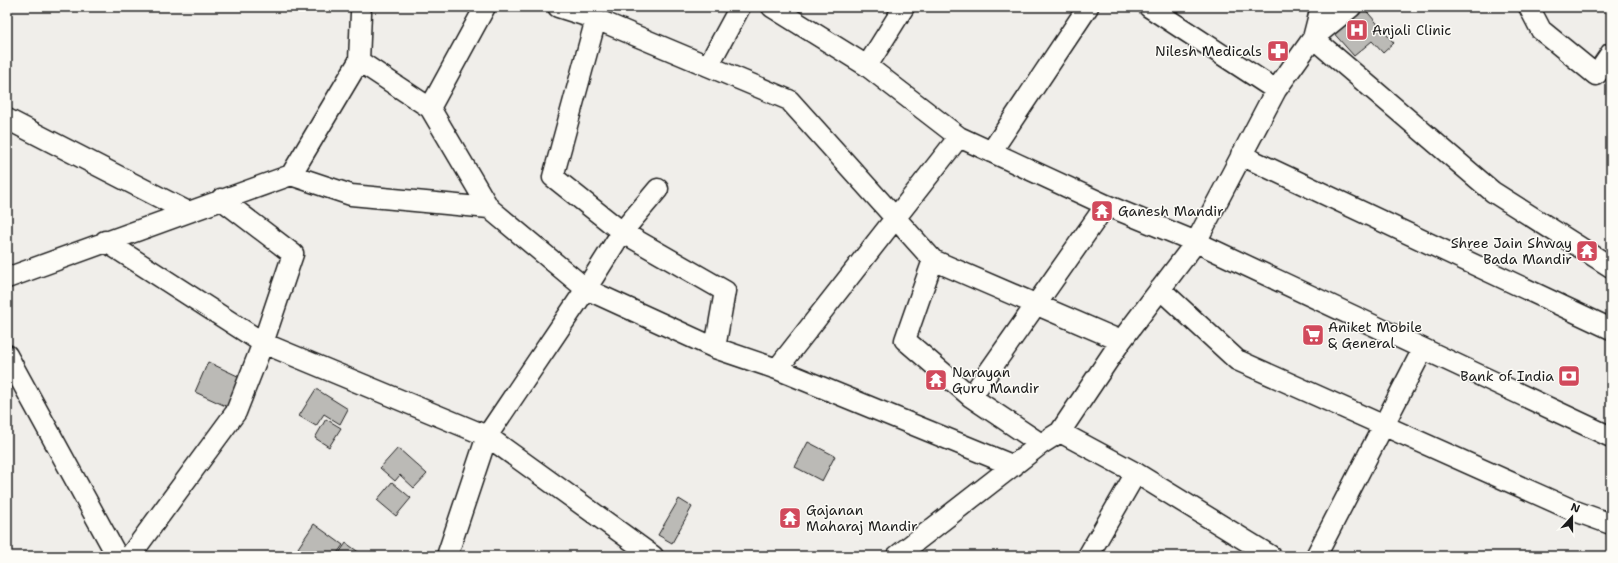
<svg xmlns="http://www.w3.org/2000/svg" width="1618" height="563" font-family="'Shantell Sans',sans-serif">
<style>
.building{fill:#bbbab6;stroke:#1c1c1c}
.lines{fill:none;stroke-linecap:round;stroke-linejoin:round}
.minor-casing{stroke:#1c1c1c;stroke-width:23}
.minor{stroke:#fdfcf7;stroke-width:20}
.labels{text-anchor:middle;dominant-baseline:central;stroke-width:3;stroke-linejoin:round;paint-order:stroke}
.poi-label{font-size:14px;fill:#1c1c1c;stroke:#fdfcf7;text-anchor:start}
</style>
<rect width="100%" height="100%" fill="#f0eeea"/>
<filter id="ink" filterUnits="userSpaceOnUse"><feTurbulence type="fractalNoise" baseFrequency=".025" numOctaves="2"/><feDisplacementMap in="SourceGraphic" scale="8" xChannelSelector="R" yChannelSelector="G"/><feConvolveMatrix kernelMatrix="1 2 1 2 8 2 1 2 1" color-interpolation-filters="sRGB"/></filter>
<g filter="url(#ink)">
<path class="building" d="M1356 7H1363L1394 43 1383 53 1372 41 1354 56 1330 29Z
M208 362 244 379 230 408 195 392Z
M316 389 348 409 340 424 324 414 316 426 299 416Z
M326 419 341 428 329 447 315 438Z
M808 442 835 456 822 481 795 467Z
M398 448 427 474 414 488 400 475 395 481 380 468Z
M392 482 411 498 396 516 377 500Z
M679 499 692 507 672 543 658 535Z
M314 524 343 545 335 556H310L298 548Z
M346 543 364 556H337Z"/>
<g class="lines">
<g class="minor-casing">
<path id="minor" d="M558 7 596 19 789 100 933 260
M772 7 867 66 959 137 1106 205 1196 242 1611 437
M1149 7 1276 90
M1351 7 1313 38 1493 192 1611 267
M1529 7 1541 30 1596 75 1611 53
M596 19 553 177 622 232 725 291 715 348
M359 61 430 108 489 208 586 289 715 348 777 369 1014 466
M708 66 740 7
M867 66 904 7
M430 108 485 7
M7 119 188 212
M991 152 1088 7
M1241 155 1611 329
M291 175 351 195 489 208
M105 241 263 343 487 436 653 556
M7 278 291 175 359 61 361 13
M1160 289 1237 360 1575 511 1611 524
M7 355 117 556
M777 369 959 137
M971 397 1106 205
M1060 432 1136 473 1271 556
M1041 444 971 397 905 340 933 260 1121 341
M130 556 236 412 263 343 293 254 221 199
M447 556 487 436 586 289 622 232 658 189
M897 556 1041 444 1060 432 1121 341 1196 242 1276 90 1313 38 1321 7
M1088 556 1136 473
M1316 556 1423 349"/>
</g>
<use href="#minor" class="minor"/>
</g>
</g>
<defs>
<g id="hospital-square" transform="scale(1.15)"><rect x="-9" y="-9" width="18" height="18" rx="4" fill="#d1495b" stroke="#fdfcf7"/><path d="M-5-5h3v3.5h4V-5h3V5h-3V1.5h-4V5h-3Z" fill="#fff"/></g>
<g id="pharmacy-square" transform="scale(1.15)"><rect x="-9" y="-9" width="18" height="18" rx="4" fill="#d1495b" stroke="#fdfcf7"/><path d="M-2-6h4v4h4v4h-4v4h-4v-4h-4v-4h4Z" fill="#fff"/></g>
<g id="temple-square" transform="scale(1.15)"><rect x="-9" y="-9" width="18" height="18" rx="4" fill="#d1495b" stroke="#fdfcf7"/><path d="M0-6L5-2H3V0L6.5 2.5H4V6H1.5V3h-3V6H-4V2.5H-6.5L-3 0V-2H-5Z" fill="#fff"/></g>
<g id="supermarket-square" transform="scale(1.15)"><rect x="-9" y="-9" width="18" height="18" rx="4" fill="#d1495b" stroke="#fdfcf7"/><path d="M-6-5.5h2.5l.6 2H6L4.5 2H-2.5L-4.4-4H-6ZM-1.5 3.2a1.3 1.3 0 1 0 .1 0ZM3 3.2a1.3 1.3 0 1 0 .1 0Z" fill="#fff"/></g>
<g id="bank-square" transform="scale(1.15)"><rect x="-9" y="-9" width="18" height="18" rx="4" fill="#d1495b" stroke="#fdfcf7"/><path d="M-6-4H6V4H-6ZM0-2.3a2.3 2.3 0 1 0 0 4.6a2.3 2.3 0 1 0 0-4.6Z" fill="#fff"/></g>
</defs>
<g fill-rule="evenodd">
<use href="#hospital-square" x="1357" y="30"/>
<use href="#pharmacy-square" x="1278" y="51"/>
<use href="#temple-square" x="1102" y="211"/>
<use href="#temple-square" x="1587" y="251"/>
<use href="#supermarket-square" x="1313" y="335"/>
<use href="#bank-square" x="1569" y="376"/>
<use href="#temple-square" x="936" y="380"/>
<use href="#temple-square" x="790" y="518"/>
</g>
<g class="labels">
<g class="poi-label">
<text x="1372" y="30">Anjali Clinic</text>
<text x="1262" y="51" text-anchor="end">Nilesh Medicals</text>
<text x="1118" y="211">Ganesh Mandir</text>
<text x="1572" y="243" text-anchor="end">Shree Jain Shway<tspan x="1572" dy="16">Bada Mandir</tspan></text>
<text x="1328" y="327">Aniket Mobile<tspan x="1328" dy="16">&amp; General</tspan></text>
<text x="952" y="372">Narayan<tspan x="952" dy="16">Guru Mandir</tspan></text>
<text x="1554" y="376" text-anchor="end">Bank of India</text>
<text x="806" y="510">Gajanan<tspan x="806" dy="16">Maharaj Mandir</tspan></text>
</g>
</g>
<rect width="1618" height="563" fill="none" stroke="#fdfcf7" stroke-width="24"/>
<rect x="12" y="12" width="1594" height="539" fill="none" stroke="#1c1c1c" stroke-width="1.5" filter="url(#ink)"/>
<g transform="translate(1572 517) rotate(21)" stroke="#fdfcf7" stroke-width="3" paint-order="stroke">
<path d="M0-3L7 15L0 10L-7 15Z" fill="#1c1c1c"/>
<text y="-6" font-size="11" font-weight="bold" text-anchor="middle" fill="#1c1c1c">N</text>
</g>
</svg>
